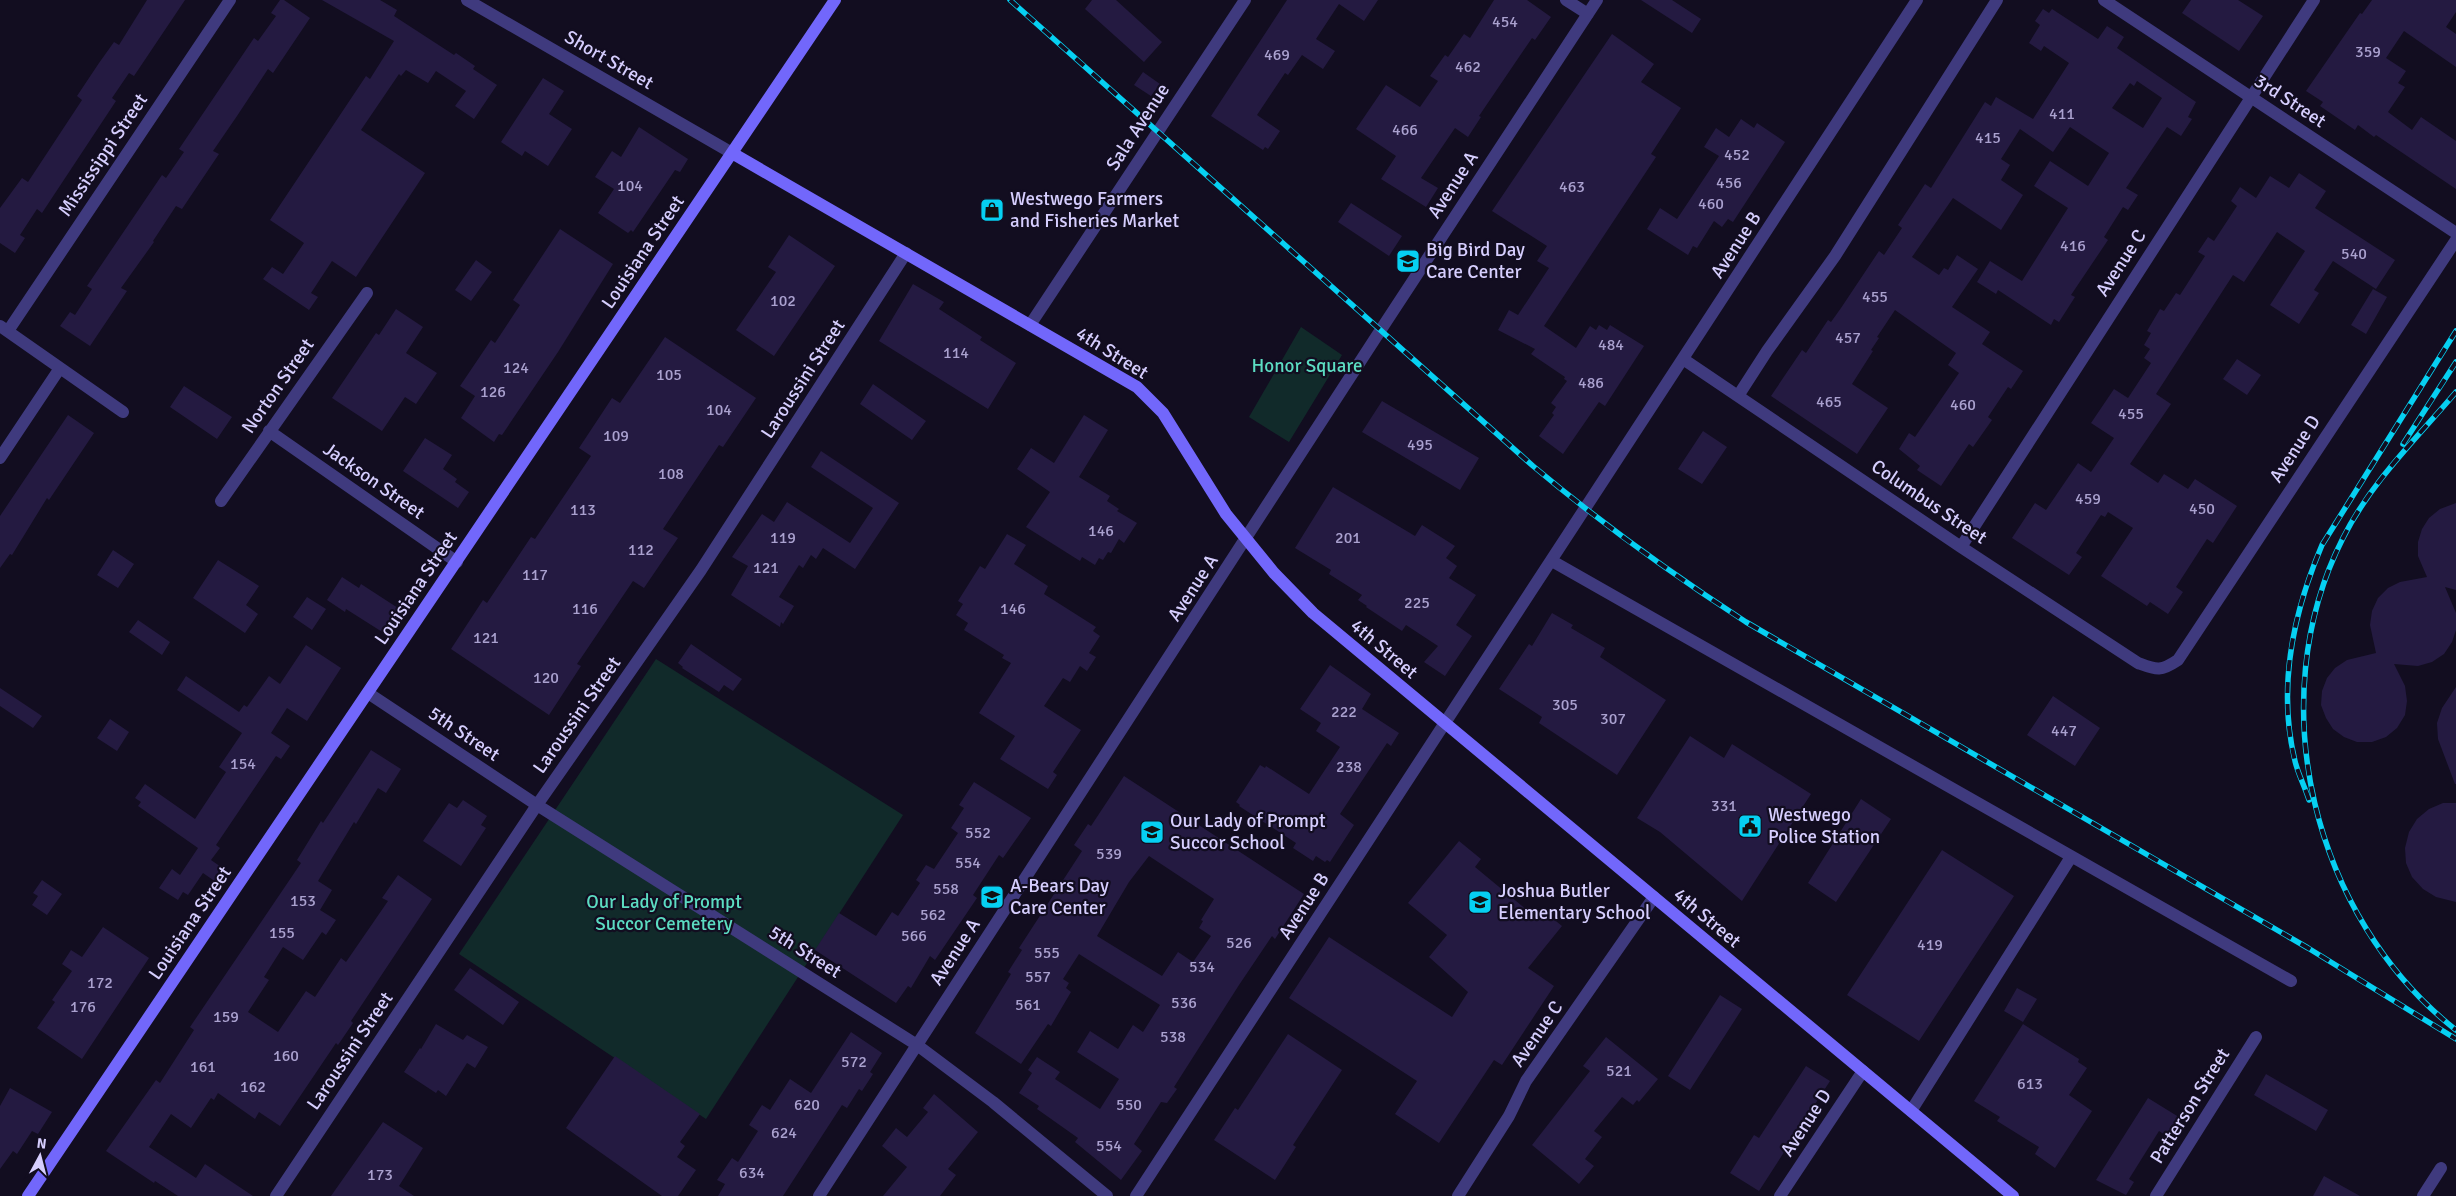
<svg xmlns="http://www.w3.org/2000/svg" width="2456" height="1196" font-family="Signika,sans-serif">
<style>
.green{fill:#112a2a}
.building{fill:#241a41;fill-rule:evenodd}
.lines{fill:none;stroke-linecap:round;stroke-linejoin:round}
.minor{stroke:#3f3a7e;stroke-width:12}
.secondary{stroke:#7267fb;stroke-width:12}
.rail-casing{stroke:#06d0f2;stroke-width:5.5}
.rail{stroke:#120d20;stroke-width:4;stroke-dasharray:11;stroke-linecap:butt}
.labels{text-anchor:middle;dominant-baseline:central;stroke-width:4.5;stroke-linejoin:round;paint-order:stroke}
.number-label{font-size:16px;fill:#aaa1cf}
.street-label{font-size:19px;fill:#d6cefe;stroke:#120d20}
.poi-label{font-size:19px;fill:#d6cefe;stroke:#120d20;text-anchor:start}
.park-label{font-size:19px;fill:#5cdcc2;stroke:#120d20}
</style>
<rect width="100%" height="100%" fill="#120d20"/>
<path class="green" d="M1301 327 1342 355 1289 442 1249 417Z
M656 659 903 815 706 1119 459 954Z"/>
<path class="building" d="M147 0H185L134 76 129 73 112 98 116 101 42 213 37 209 20 235 25 238 15 253 0 243V208L22 178 28 182 82 100 77 96 99 63 114 42 119 45Z
M280 0H284L310 18 273 73 268 69 237 116 213 151 219 154 182 209 176 206 153 241 154 242 121 288 127 291 90 346 60 326 70 312 75 315 92 289 87 286 162 175 166 178 184 152 179 149 254 38 258 41 276 16 271 13Z
M322 0H380L397 10 394 16 454 55 456 53 475 66 473 69 497 85 474 119 455 106 466 91 436 71 428 83 406 70 401 76 399 74 361 130 425 173 356 277 332 261 311 293 318 297 309 310 263 279 272 267 283 274 304 243 270 220 366 76 370 79 394 41Z
M1092 0H1116L1162 42 1144 62 1085 9Z
M1287 0H1378L1364 21 1339 4 1316 39 1335 51 1323 69 1302 55 1288 75 1285 73 1257 115 1280 131 1268 149 1265 147 1263 150 1211 116Z
M1494 0H1527L1551 17 1535 40 1532 38 1479 116 1481 117 1468 137 1455 128 1421 178 1438 188 1426 207 1381 179 1396 156 1356 129 1386 85 1420 107 1438 81 1430 76 1445 55 1448 57 1464 34 1470 38Z
M1641 0H1672L1701 19 1692 33Z
M2191 0H2238L2263 16 2239 51 2182 13Z
M2372 0H2456V12L2446 27 2456 34V67L2404 31 2386 58 2406 71 2398 83 2405 87 2388 112 2412 130 2421 117 2456 141V189L2376 135 2374 137 2358 125 2355 130 2320 106 2323 102 2306 91 2360 13 2362 14Z
M2043 9 2049 13 2052 9 2098 39 2107 26 2124 37 2117 48 2196 102 2188 117 2192 119 2181 136 2167 127 2126 188 2138 195 2128 210 2123 207 2104 237 2108 240 2071 295 2075 297 2059 322 2054 319 2051 325 1998 290 1996 294 1977 282 1990 261 2022 281 2068 208 2034 186 2050 161 2088 186 2109 153 2070 127 2053 152 2020 129 2001 159 2010 165 2001 180 2023 195 2001 230 1953 198 1912 257 1939 275 1944 268 1948 270 1957 255 1978 269 1952 307 1990 332 1982 344 2023 371 2011 389 2008 387 1988 417 1992 420 1973 447 1969 444 1941 486 1917 470 1920 466 1899 449 1909 433 1915 437 1959 373 1948 365 1956 353 1895 310 1877 337 1879 338 1871 350 1873 351 1852 384 1888 408 1857 454 1771 396 1802 350 1806 353 1828 320 1831 322 1841 308 1879 251 1884 255 1902 228 1898 225 1925 184 1931 188 1985 102 1991 106 1996 97 2033 119 2069 63 2044 46 2041 51 2029 43 2040 25 2035 21ZM2137 81 2162 98 2143 128 2112 108 2130 83 2134 86Z
M1612 34 1654 64 1641 82 1681 108 1651 154 1656 157 1544 326 1576 348 1590 326 1596 330 1599 325 1607 330 1610 325 1644 346 1605 406 1599 402 1563 454 1539 436 1554 415 1552 413 1556 407 1551 403 1567 381 1564 379 1565 377 1531 354 1535 349 1498 330 1509 310 1518 315 1549 268 1537 261 1547 246 1492 211Z
M1143 72 1160 84 1151 96 1134 85Z
M543 78 564 91 549 114 572 129 548 166 525 151 522 156 501 142Z
M1741 119 1754 128 1757 123 1785 142 1733 222 1728 219 1722 227 1714 221 1697 248 1693 246 1688 255 1647 229 1660 208 1677 219 1719 156 1704 147 1716 128 1729 137Z
M639 127 688 159 680 172 675 170 633 232 631 230 628 233 598 213 614 189 595 177 612 151 621 157Z
M2299 173 2326 191 2315 208 2395 260 2376 289 2333 261 2314 290 2319 293 2299 324 2270 305 2305 251 2277 232 2244 282 2233 275 2156 394 2171 404 2130 464 2158 483 2164 474 2188 489 2195 479 2237 506 2213 543 2207 539 2176 587 2183 592 2168 614 2150 602 2147 606 2101 576 2133 528 2108 512 2105 517 2101 515 2076 553 2082 557 2069 575 2012 538 2035 503 2046 510 2078 463 2091 472 2114 438 2091 423 2114 389 2128 398 2151 363 2144 358 2150 349 2144 345 2151 333 2147 331 2160 309 2164 311 2176 293 2180 295 2205 256 2198 252 2208 237 2214 241 2237 206 2231 201 2240 187 2256 198 2270 176 2289 188Z
M1351 203 1402 236 1389 256 1338 222Z
M560 229 613 264 558 352 502 435 499 434 494 442 461 418 475 396 460 386 491 340 495 343 520 305 513 300Z
M789 235 835 266 774 356 736 330 776 272 768 267Z
M476 260 492 272 471 301 455 290Z
M913 284 944 302 939 309 982 337 980 340 1016 363 988 409 879 341Z
M2373 289 2387 297 2366 334 2351 325Z
M396 309 423 327 406 353 437 373 416 404 405 397 382 431 332 398 376 333 379 335Z
M665 337 756 398 723 447 719 445 663 529 678 538 644 588 633 581 577 664 581 666 549 715 451 649 483 600 487 603 531 537 535 539 591 456 579 448 612 398 620 403Z
M2237 359 2261 375 2247 395 2223 379Z
M873 384 926 421 912 440 860 404Z
M184 386 232 417 217 439 170 407Z
M1382 401 1479 458 1460 490 1362 432Z
M68 415 94 433 49 500 47 498 12 555 10 554 0 568V516Z
M1084 415 1108 430 1079 477 1110 496 1107 501 1119 509 1117 511 1137 523 1124 543 1119 539 1111 553 1108 552 1103 560 1099 558 1095 565 1082 557 1080 561 1026 527 1050 492 1017 469 1031 448 1054 463Z
M1703 431 1727 447 1702 484 1678 469Z
M425 438 452 455 443 469 457 479 455 482 469 492 458 508 403 471Z
M821 451 899 503 855 569 823 548 816 559 811 555 803 568 799 565 779 597 794 606 783 624 781 622 780 627 731 595 748 566 732 557 762 514 774 522 787 502 850 543 873 508 811 467Z
M1333 487 1415 536 1422 525 1455 546 1446 558 1457 566 1449 578 1476 595 1456 625 1472 636 1445 676 1424 662 1438 646 1406 625 1402 631 1366 607 1367 606 1358 600 1362 595 1329 574 1331 570 1295 548Z
M2456 503V590L2445 587 2456 613V630L2452 642 2444 654 2432 662 2418 666 2394 664 2405 686 2407 701 2405 715 2397 728 2386 737 2372 742H2357L2344 737 2333 729 2326 718 2321 705 2322 691 2327 678 2335 668 2347 660 2376 653 2370 625 2372 611 2378 598 2388 588 2400 582 2427 577 2418 556V542L2422 529 2429 518 2440 509Z
M1007 534 1026 545 1014 564 1048 586 1044 594 1096 627 1093 631 1100 636 1089 653 1096 657 1087 671 1080 666 1070 682 1063 678 1044 706 1081 730 1053 772 1057 775 1048 789 1000 759 1015 736 979 713 1011 663 1002 658 1004 655 964 630 968 623 956 615 963 604 958 601 980 566 985 569Z
M113 550 134 564 118 588 97 575Z
M218 560 259 586 246 605 258 614 245 633 193 598Z
M342 577 359 588 361 584 398 608 394 614 399 617 387 635 346 609 345 612 327 600Z
M307 597 326 609 312 630 293 617Z
M1552 613 1573 625 1571 628 1605 648 1600 657 1666 700 1617 775 1539 723 1542 717 1499 689 1529 644 1532 646Z
M138 620 170 642 162 655 129 632Z
M691 644 742 679 733 691 724 685 719 692 682 668 683 667 678 663Z
M306 645 341 668 307 721 287 708 271 733 290 746 281 759 276 756 216 845 220 848 211 860 224 869 216 882 203 873 188 895 183 892 178 900 159 888 172 869 180 875 198 848 138 806 141 802 135 798 145 784 195 819 226 772 219 767 242 733 177 690 186 676 239 712 244 705 247 707 269 676 280 684Z
M1330 665 1371 694 1362 709 1399 733 1391 746 1387 743 1340 814 1354 825 1330 862 1327 860 1325 862 1316 856 1313 861 1293 848 1296 843 1239 806 1240 805 1236 802 1260 765 1265 768 1266 766 1309 794 1340 747 1316 731 1321 723 1300 709Z
M2456 687V784H2455L2438 739 2437 723 2442 708Z
M0 688 42 716 33 728 0 706Z
M2053 696 2100 728 2075 766 2027 735Z
M110 719 129 732 117 751 97 738Z
M1690 736 1724 758 1732 744 1811 794 1742 901 1660 832 1637 818Z
M371 750 401 769 386 793 378 788 356 824 354 822 318 881 332 890 320 910 336 920 326 935 322 932 303 960 283 947 264 977 269 980 248 1012 278 1032 306 991 315 997 341 958 346 962 388 901 382 898 398 875 432 899 351 1021 353 1023 338 1045 336 1043 280 1126 259 1112 255 1119 218 1093 214 1100 211 1098 191 1128 171 1114 149 1147 196 1178 205 1164 253 1196H178L155 1181 154 1183 106 1151 156 1080 160 1083 194 1030 190 1027 301 863 297 860 321 821 323 823Z
M1124 776 1304 894 1275 939 1272 936 1239 985 1174 1087 1177 1089 1167 1103 1161 1102 1134 1144 1142 1151 1121 1180 1075 1142 1078 1138 1037 1109 1039 1106 1019 1093 1032 1073 1028 1070 1037 1057 1060 1072 1055 1079 1100 1109 1119 1079 1077 1052 1090 1031 1118 1049 1133 1025 1143 1032 1160 1005 1079 954 1063 979 1069 983 1066 988 1071 992 1051 1026 1048 1024 1021 1064 975 1033 1011 974 1008 972 1022 950 1019 948 1082 851 1074 845 1088 824 1091 826ZM1149 856 1214 899 1201 920 1203 921 1199 928 1211 936 1193 962 1178 952 1162 976 1097 936 1129 882Z
M974 782 1031 818 1003 858 999 855 973 895 977 898 935 960 930 956 911 988 908 986 896 1003 815 950 839 913 876 936 892 912 898 916 920 883 916 880 926 865 934 869 958 833 951 828 964 808 959 805Z
M1861 799 1891 819 1836 902 1808 883Z
M463 800 487 816 481 825 486 828 461 866 423 841 449 803 457 808Z
M2443 803H2456V902L2436 897 2423 889 2412 877 2406 863 2405 848 2409 832 2417 819 2429 809Z
M1459 841 1481 859 1475 867 1534 916 1540 908 1562 926 1528 968 1554 986 1502 1065 1494 1060 1439 1143 1395 1114 1417 1081 1289 998 1329 937 1452 1017 1468 992 1429 957 1447 935 1408 903Z
M1942 850 2014 896 1919 1041 1847 995Z
M42 880 62 894 47 915 32 905 38 896 33 893Z
M103 927 149 958 82 1059 37 1028 55 1002 52 1000 72 971 62 964 71 950 82 957Z
M470 968 519 1002 503 1025 454 990Z
M2017 988 2037 999 2023 1022 2004 1011Z
M1720 995 1742 1009 1690 1090 1668 1076Z
M436 1024 463 1040 467 1035 488 1047 475 1068 467 1063 446 1096 438 1090 436 1093 404 1072 420 1048 421 1049Z
M2023 1024 2079 1059 2078 1062 2087 1068 2069 1095 2092 1111 2055 1168 2035 1154 2039 1147 1997 1121 2000 1117 1974 1101Z
M851 1032 882 1053 870 1072 873 1074 862 1091 859 1089 847 1108 842 1105 783 1196H718L725 1184 717 1180 732 1158 738 1162 758 1131 749 1125 762 1105 770 1110 790 1079 811 1093Z
M1288 1034 1342 1070 1293 1145 1296 1147 1275 1180 1214 1140 1235 1108 1238 1110Z
M1606 1037 1658 1079 1639 1102 1637 1100 1633 1105 1622 1097 1594 1131 1602 1137 1585 1159 1594 1166 1579 1184 1532 1145 1590 1071 1583 1066Z
M615 1056 700 1114 680 1142 685 1146 677 1157 696 1170 678 1196H662L566 1128Z
M1806 1066 1830 1081 1759 1191 1730 1173 1754 1135 1759 1138Z
M2266 1074 2328 1110 2316 1131 2254 1095Z
M10 1088 52 1112 38 1134 32 1131 17 1154 13 1151 0 1169V1106Z
M934 1094 978 1132 948 1169 956 1175 940 1196H883L907 1167 882 1146 896 1128 907 1137 928 1112 923 1108Z
M2148 1098 2182 1119 2170 1138 2159 1131 2129 1179 2134 1182 2126 1195 2096 1180Z
M383 1122 423 1148 399 1186 414 1196H331Z
M2324 1176 2360 1196H2313Z"/>
<g class="lines">
<path class="minor" d="M467 0 732 153
M1566 0 1588 14
M2104 0 2456 233
M1030 325 1245 0
M0 326 123 412
M8 331 230 0
M1683 359 1961 547 2138 663C2157 670 2160 672 2178 660L2456 240
M1738 396 1767 351 1835 256 1997 0
M269 431 457 562
M0 458 60 368
M221 501 367 293
M1961 547 2314 0
M1552 561 2291 981
M368 693 537 805 917 1045 993 1102 1107 1196
M1911 1111 2071 857
M276 1196 537 805 701 570 906 253
M819 1196 1380 331 1597 0
M1136 1196 1917 0
M1458 1196 1509 1116 1526 1081 1654 897
M1780 1196 1863 1071
M2156 1196 2256 1037
M2423 1196 2441 1168"/>
<path class="secondary" d="M732 153 1137 387 1163 413 1226 514 1274 573 1313 613 2013 1196
M28 1196 835 0"/>
<g class="rail-casing">
<path id="rail" d="M1010 0 1533 466C1601 523 1672 574 1746 622L2308 948 2456 1039
M2456 392C2416 439 2371 482 2343 538 2260 701 2313 918 2456 1030
M2403 444 2456 362
M2309 800C2305 787 2298 774 2295 761 2277 687 2293 613 2322 545L2456 331"/>
</g>
<use href="#rail" class="rail"/>
</g>
<defs>
<g id="shop-square" transform="scale(1.25)"><rect x="-9" y="-9" width="18" height="18" rx="4" fill="#06d0f2" stroke="#120d20"/><path d="M-5-2.5h2.3a2.7 3.5 0 0 1 5.4 0H5L5.5 6h-11ZM-1.5-2.5h3a1.5 2.3 0 0 0-3 0Z" fill="#111"/></g>
<g id="school-square" transform="scale(1.25)"><rect x="-9" y="-9" width="18" height="18" rx="4" fill="#06d0f2" stroke="#120d20"/><path d="M0-5L7-2L0 1L-7-2ZM-4 1L0 2.5L4 1V4Q0 6-4 4Z" fill="#111"/></g>
<g id="civic-square" transform="scale(1.25)"><rect x="-9" y="-9" width="18" height="18" rx="4" fill="#06d0f2" stroke="#120d20"/><path d="M-.6-6.5H3V-4.5H.6V-3L4-1V1h2V6H-6V1h2V-1L-.6-3ZM-1.2 2.5V6h2.4V2.5Z" fill="#111"/></g>
</defs>
<g fill-rule="evenodd">
<use href="#shop-square" x="992" y="210"/>
<use href="#school-square" x="1408" y="261"/>
<use href="#civic-square" x="1750" y="826"/>
<use href="#school-square" x="1152" y="832"/>
<use href="#school-square" x="992" y="897"/>
<use href="#school-square" x="1480" y="902"/>
</g>
<g class="labels">
<g class="number-label">
<text x="1505" y="22">454</text>
<text x="2368" y="52">359</text>
<text x="1277" y="55">469</text>
<text x="1468" y="67">462</text>
<text x="2062" y="114">411</text>
<text x="1405" y="130">466</text>
<text x="1988" y="138">415</text>
<text x="1737" y="155">452</text>
<text x="1729" y="183">456</text>
<text x="630" y="186">104</text>
<text x="1572" y="187">463</text>
<text x="1711" y="204">460</text>
<text x="2073" y="246">416</text>
<text x="2354" y="254">540</text>
<text x="1875" y="297">455</text>
<text x="783" y="301">102</text>
<text x="1848" y="338">457</text>
<text x="1611" y="345">484</text>
<text x="956" y="353">114</text>
<text x="516" y="368">124</text>
<text x="669" y="375">105</text>
<text x="1591" y="383">486</text>
<text x="493" y="392">126</text>
<text x="1829" y="402">465</text>
<text x="1963" y="405">460</text>
<text x="719" y="410">104</text>
<text x="2131" y="414">455</text>
<text x="616" y="436">109</text>
<text x="1420" y="445">495</text>
<text x="671" y="474">108</text>
<text x="2088" y="499">459</text>
<text x="2202" y="509">450</text>
<text x="583" y="510">113</text>
<text x="1101" y="531">146</text>
<text x="783" y="538">119</text>
<text x="1348" y="538">201</text>
<text x="641" y="550">112</text>
<text x="766" y="568">121</text>
<text x="535" y="575">117</text>
<text x="1417" y="603">225</text>
<text x="585" y="609">116</text>
<text x="1013" y="609">146</text>
<text x="486" y="638">121</text>
<text x="546" y="678">120</text>
<text x="1565" y="705">305</text>
<text x="1344" y="712">222</text>
<text x="1613" y="719">307</text>
<text x="2064" y="731">447</text>
<text x="243" y="764">154</text>
<text x="1349" y="767">238</text>
<text x="1724" y="806">331</text>
<text x="978" y="833">552</text>
<text x="1109" y="854">539</text>
<text x="968" y="863">554</text>
<text x="946" y="889">558</text>
<text x="303" y="901">153</text>
<text x="933" y="915">562</text>
<text x="282" y="933">155</text>
<text x="914" y="936">566</text>
<text x="1239" y="943">526</text>
<text x="1930" y="945">419</text>
<text x="1047" y="953">555</text>
<text x="1202" y="967">534</text>
<text x="1038" y="977">557</text>
<text x="100" y="983">172</text>
<text x="1184" y="1003">536</text>
<text x="1028" y="1005">561</text>
<text x="83" y="1007">176</text>
<text x="226" y="1017">159</text>
<text x="1173" y="1037">538</text>
<text x="286" y="1056">160</text>
<text x="854" y="1062">572</text>
<text x="203" y="1067">161</text>
<text x="1619" y="1071">521</text>
<text x="2030" y="1084">613</text>
<text x="253" y="1087">162</text>
<text x="807" y="1105">620</text>
<text x="1129" y="1105">550</text>
<text x="784" y="1133">624</text>
<text x="1109" y="1146">554</text>
<text x="752" y="1173">634</text>
<text x="380" y="1175">173</text>
</g>
<g class="street-label">
<text transform="translate(609 60) rotate(30)">Short Street</text>
<text transform="translate(2290 101) rotate(33)">3rd Street</text>
<text transform="translate(1138 127) rotate(-57)">Sala Avenue</text>
<text transform="translate(103 155) rotate(-56)">Mississippi Street</text>
<text transform="translate(1453 185) rotate(-57)">Avenue A</text>
<text transform="translate(1736 245) rotate(-57)">Avenue B</text>
<text transform="translate(643 252) rotate(-56)">Louisiana Street</text>
<text transform="translate(2121 263) rotate(-57)">Avenue C</text>
<text transform="translate(1112 353) rotate(32)">4th Street</text>
<text transform="translate(803 379) rotate(-57)">Laroussini Street</text>
<text transform="translate(278 386) rotate(-55)">Norton Street</text>
<text transform="translate(2295 449) rotate(-57)">Avenue D</text>
<text transform="translate(374 481) rotate(35)">Jackson Street</text>
<text transform="translate(1929 502) rotate(34)">Columbus Street</text>
<text transform="translate(416 588) rotate(-56)">Louisiana Street</text>
<text transform="translate(1193 588) rotate(-57)">Avenue A</text>
<text transform="translate(1384 649) rotate(40)">4th Street</text>
<text transform="translate(577 715) rotate(-55)">Laroussini Street</text>
<text transform="translate(464 734) rotate(34)">5th Street</text>
<text transform="translate(1304 906) rotate(-57)">Avenue B</text>
<text transform="translate(1707 918) rotate(40)">4th Street</text>
<text transform="translate(190 923) rotate(-56)">Louisiana Street</text>
<text transform="translate(805 952) rotate(32)">5th Street</text>
<text transform="translate(955 952) rotate(-57)">Avenue A</text>
<text transform="translate(1537 1034) rotate(-55)">Avenue C</text>
<text transform="translate(350 1051) rotate(-56)">Laroussini Street</text>
<text transform="translate(2190 1106) rotate(-58)">Patterson Street</text>
<text transform="translate(1806 1123) rotate(-57)">Avenue D</text>
</g>
<g class="poi-label">
<text x="1010" y="199">Westwego Farmers<tspan x="1010" dy="22">and Fisheries Market</tspan></text>
<text x="1426" y="250">Big Bird Day<tspan x="1426" dy="22">Care Center</tspan></text>
<text x="1768" y="815">Westwego<tspan x="1768" dy="22">Police Station</tspan></text>
<text x="1170" y="821">Our Lady of Prompt<tspan x="1170" dy="22">Succor School</tspan></text>
<text x="1010" y="886">A-Bears Day<tspan x="1010" dy="22">Care Center</tspan></text>
<text x="1498" y="891">Joshua Butler<tspan x="1498" dy="22">Elementary School</tspan></text>
</g>
<g class="park-label">
<text x="1307" y="366">Honor Square</text>
<text x="664" y="902">Our Lady of Prompt<tspan x="664" dy="22">Succor Cemetery</tspan></text>
</g>
</g>
<g transform="translate(40 1156) rotate(7)" stroke="#120d20" stroke-width="4" paint-order="stroke">
<path d="M0-4L9 19L0 12L-9 19Z" fill="#d6cefe"/>
<text y="-8" font-size="14" font-weight="bold" text-anchor="middle" fill="#d6cefe">N</text>
</g>
</svg>
